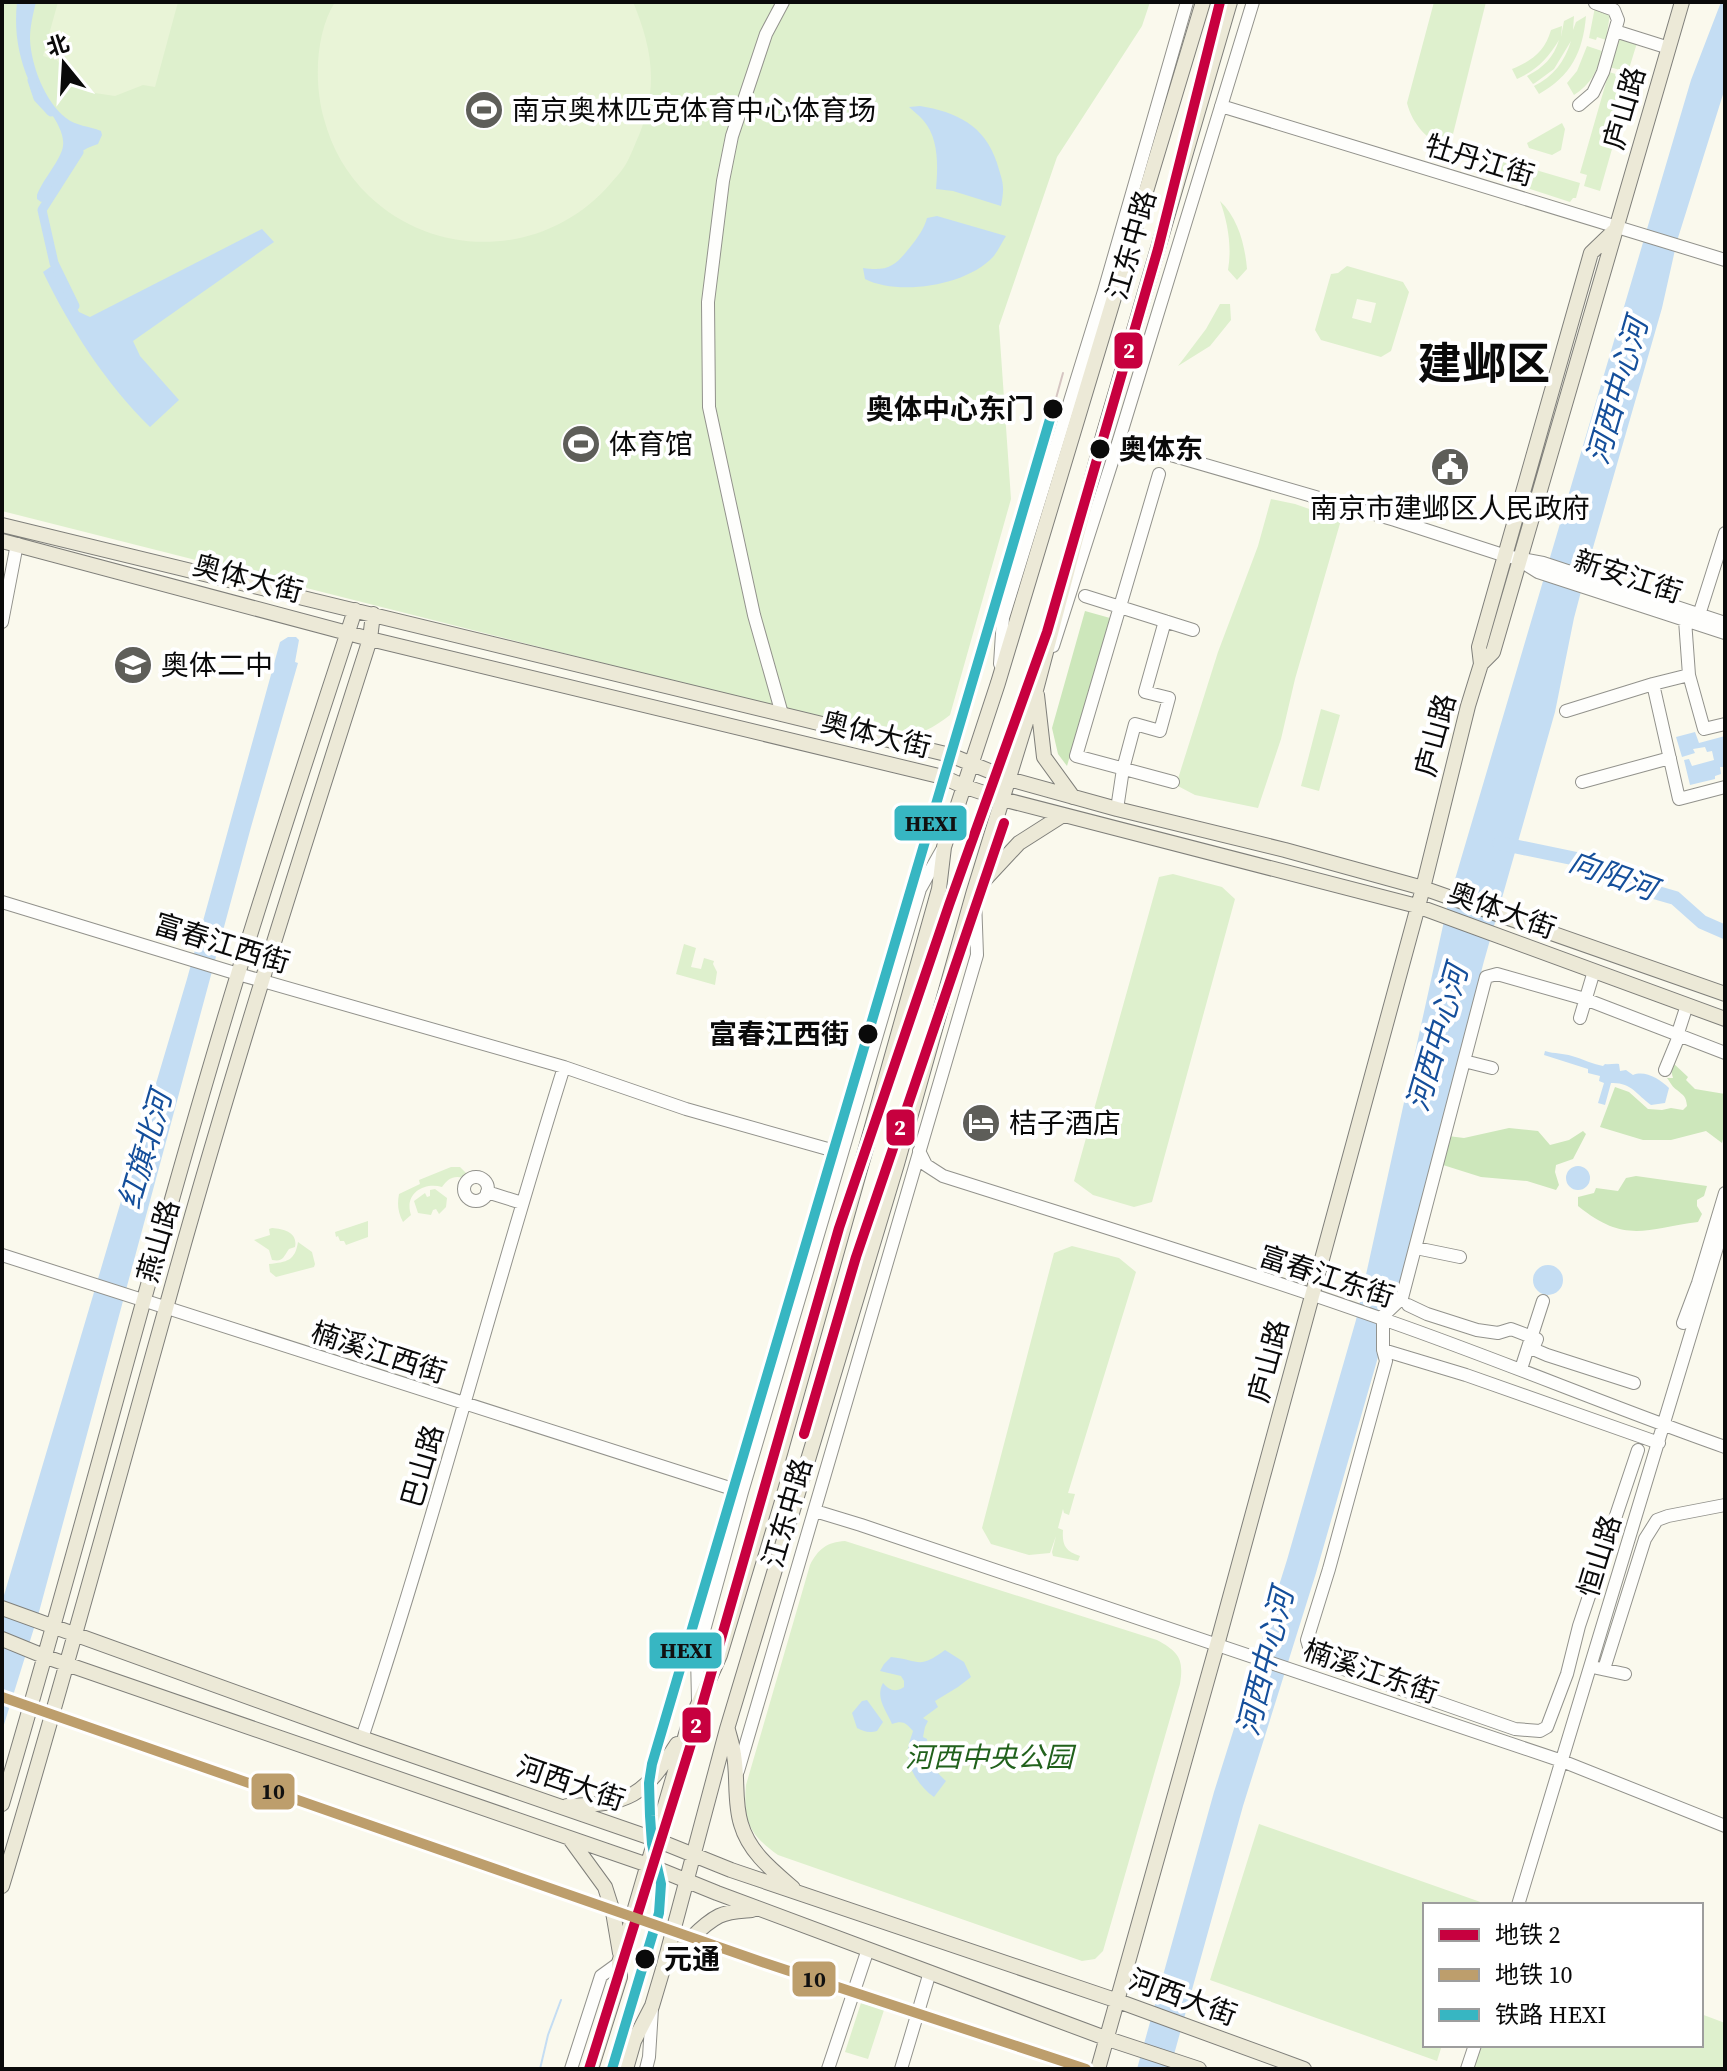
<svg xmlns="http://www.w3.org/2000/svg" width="1727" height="2071" font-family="'Source Serif 4','Noto Sans SC',serif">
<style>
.green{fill:#def0cd;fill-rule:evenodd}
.forest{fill:#cde7bb}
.pitch{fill:#e9f4d7}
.water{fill:#c4ddf3}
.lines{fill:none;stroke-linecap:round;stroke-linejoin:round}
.stream{stroke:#c4ddf3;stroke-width:2}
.canal{stroke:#c4ddf3;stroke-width:9}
.river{stroke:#c4ddf3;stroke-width:14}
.minor-casing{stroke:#92928c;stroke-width:14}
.major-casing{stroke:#7f7f7a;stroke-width:16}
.minor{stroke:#fefefc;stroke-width:12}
.major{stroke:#ece9d7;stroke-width:14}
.tram{stroke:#d5c5c2;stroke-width:2}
.rail-1-casing{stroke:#fff;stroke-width:16}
.rail-1{stroke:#37b6c2;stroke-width:10}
.metro-1-casing{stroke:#fff;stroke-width:16}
.metro-2-casing{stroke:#fff;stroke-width:16}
.metro-1{stroke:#c7003f;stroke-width:10}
.metro-2{stroke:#bd9e6c;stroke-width:10}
.stop-dot{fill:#0a0a0a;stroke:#fff;stroke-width:3}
.labels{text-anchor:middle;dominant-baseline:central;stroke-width:8;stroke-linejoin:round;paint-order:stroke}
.street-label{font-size:28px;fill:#0a0a0a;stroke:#fff}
.poi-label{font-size:28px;fill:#0a0a0a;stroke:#fff;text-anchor:start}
.stop-label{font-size:28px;font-weight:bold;fill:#0a0a0a;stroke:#fff;text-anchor:end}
.park-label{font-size:28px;font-style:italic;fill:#21611c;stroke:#fff}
.water-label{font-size:30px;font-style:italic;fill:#154f9b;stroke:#fff}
.town-label{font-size:44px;font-weight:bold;fill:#0a0a0a;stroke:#fff}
.line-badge{stroke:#fff;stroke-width:3}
.badge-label{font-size:22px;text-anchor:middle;font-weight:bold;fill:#fff}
.pale-badge-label{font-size:22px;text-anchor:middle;font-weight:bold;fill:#111}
</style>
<rect width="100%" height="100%" fill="#faf9ed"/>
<path class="green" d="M2 2H1150L1142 26 1057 157 999 326 1011 499 950 715C931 730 913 739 888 735L2 511Z
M1434 2H1486L1449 150C1428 140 1413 126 1407 103Z
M1595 7 1610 14 1606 40 1597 37 1596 40 1589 38Z
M1574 16 1573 30 1576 22 1586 16C1583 52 1571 76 1539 94L1534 86C1553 77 1565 61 1571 41L1554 69 1535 83 1533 84 1527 76C1543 68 1554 57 1559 40 1548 58 1537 70 1517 79L1512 69C1532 61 1545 51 1551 30L1562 26 1561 37 1564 21Z
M1617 38 1637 43 1628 72 1609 67Z
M1587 46 1602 51C1599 70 1590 85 1574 95L1567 83 1577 71Z
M1609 72 1632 79 1600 191 1584 186 1587 175 1580 173Z
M1562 123 1565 129 1561 150 1552 155 1529 148 1527 143Z
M1495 158 1580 183 1576 198H1573L1570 202 1490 176Z
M1220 201C1238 218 1245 245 1247 269L1237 280 1228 270C1232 247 1228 223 1220 201Z
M1347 266 1403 282 1409 292 1391 351 1381 357 1321 340 1315 330 1331 274 1338 273ZM1357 299 1376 303 1371 323 1352 318Z
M1220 304H1230L1231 320 1210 346 1178 366 1206 329Z
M1271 499 1295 504 1341 520 1295 679 1281 739 1258 808 1195 795 1176 785 1218 652 1258 546Z
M1321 709 1340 715 1319 791 1301 786Z
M1173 874 1222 887 1235 899 1152 1202 1134 1207 1093 1195 1074 1181 1159 877Z
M684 944 696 948 691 967 701 969 704 958 714 961 713 964 717 972 715 985 676 974Z
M451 1167H460L468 1175 464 1178C454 1175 448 1178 442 1187 423 1182 404 1194 411 1215L403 1222C398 1212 397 1205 399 1194L420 1184 419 1180Z
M435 1189 447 1198 446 1207 439 1214 436 1209 433 1210 431 1215 418 1213 414 1201 425 1193 427 1197 430 1196V1190Z
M368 1221V1237L346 1245 344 1241H340L338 1236 336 1237 335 1232Z
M272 1228C285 1229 298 1233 295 1247L289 1249C283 1257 284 1262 272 1260L269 1250 254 1240 270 1235 269 1229Z
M298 1242 312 1252 315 1264 314 1267 276 1277 270 1272 269 1264C287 1262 295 1261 298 1242Z
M1072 1246 1119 1258 1136 1272 1068 1493 1075 1494 1069 1515 1064 1513 1063 1509 1058 1528 1063 1530C1062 1545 1065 1551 1080 1556L1078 1561 1053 1556 1052 1552 1056 1536 1050 1553 1029 1555 991 1544 982 1528 1054 1253Z
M845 1541 1157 1640C1179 1652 1184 1659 1180 1684L1103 1951 1095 1959 1082 1961 778 1855C749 1834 743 1821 746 1785L810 1565C818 1549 827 1542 845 1541Z
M1259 1824 1489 1905H1425V2045H1442L1437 2061 1210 1980Z
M861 2003 884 2010 868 2059 845 2052Z
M1701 2014 1725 2023V2069H1470L1480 2045H1701Z"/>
<path class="forest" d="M1085 611 1110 618 1067 766 1058 754 1052 728Z
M1672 1062 1688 1077 1686 1080 1695 1089 1725 1094V1131L1722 1143 1706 1131 1671 1140H1643L1600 1127 1615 1087 1629 1092 1648 1109 1662 1110 1671 1108 1683 1110 1687 1106C1686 1096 1684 1096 1677 1090 1673 1088 1670 1082 1667 1078H1673L1670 1066Z
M1509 1128 1538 1131 1550 1145 1569 1140 1583 1131 1586 1134 1573 1159 1556 1165 1555 1172 1559 1185 1556 1190 1527 1181 1481 1177 1443 1165 1448 1136 1464 1138Z
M1636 1176 1707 1186 1704 1196 1697 1200V1206L1702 1214 1698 1222C1645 1229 1625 1244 1578 1206V1197L1594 1193 1596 1188 1618 1191 1626 1178Z"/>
<path class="pitch" d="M58 2H178L155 87 143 85 115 96 88 92 68 78 57 60 43 56Z
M335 2H633C643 26 651 51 651 78 651 100 645 123 636 142 633 149 630 157 626 164 622 171 616 177 611 183 549 256 439 262 369 196 347 175 332 149 324 119 314 84 315 34 335 2Z"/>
<path class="water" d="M17 2H36C33 14 30 27 30 39 31 65 45 102 66 118 76 126 89 126 101 131L102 135 98 144C67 154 63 171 49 198L41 202 37 199V195C43 179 61 160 63 146 66 125 38 99 29 81 18 55 14 30 17 2Z
M1721 2H1725V88L1677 241 1662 308 1588 565 1574 618 1555 712 1484 961 1405 1263 1316 1573 1243 1806 1170 2069H1137L1214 1792 1287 1560 1356 1320 1448 903 1691 80Z
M920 106C956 112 985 125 997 163 1003 183 1005 185 1001 206L953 191 936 189C938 166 939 138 923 120 919 115 913 111 909 107Z
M937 216 1006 236C1002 242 998 251 993 257 966 286 898 296 865 279L863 268C889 272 896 265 911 246 918 237 924 229 927 218Z
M262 229 274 242 133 341 140 356 179 400 150 427C106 384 70 328 43 272L53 265 79 312 90 317Z
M288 637H296L299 640 295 662 298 663 251 827 39 1612 2 1731V1602L187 979 280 642Z
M1695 732 1699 743 1725 736V767H1720L1721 774 1715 776V779L1690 785 1684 760 1689 759 1692 766 1714 760 1712 751 1707 752 1705 747 1693 749 1695 753 1682 757 1676 737Z
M1545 1051C1555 1054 1563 1053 1572 1056 1583 1059 1592 1064 1603 1066L1605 1064C1610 1065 1614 1063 1619 1064L1620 1071 1626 1070 1633 1075C1645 1070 1660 1079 1669 1088L1665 1103 1651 1105C1636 1094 1631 1082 1611 1083L1605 1105 1598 1103 1604 1083 1599 1081 1600 1076 1588 1073V1069L1544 1055Z
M1566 1178a12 12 0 1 1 24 0a12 12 0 1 1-24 0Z
M1533 1280a15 15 0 1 1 30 0a15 15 0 1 1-30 0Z
M945 1650 964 1662 971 1677 958 1687 935 1701 938 1707 923 1718 928 1721 925 1727 923 1737 927 1739C927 1757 932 1769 946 1781L934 1797C918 1786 904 1764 909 1744 910 1739 912 1735 913 1731 906 1723 903 1720 892 1724 886 1710 875 1698 883 1683 889 1690 895 1693 904 1687V1681L901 1676 880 1671 884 1664 891 1657C920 1660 918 1670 945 1650Z
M867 1700 883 1722 877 1731C869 1733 865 1732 857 1728L852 1713 862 1701Z"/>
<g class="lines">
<path class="stream" d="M540 2069 548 2035 561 2000"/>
<path class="canal" d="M32 80 38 98 51 112
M73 143 79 152 42 210 54 263 75 306"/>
<path class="river" d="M1499 843 1596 863 1630 885 1675 898 1702 922 1725 932"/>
<g class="minor-casing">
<path id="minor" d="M1615 31 1669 48
M1579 105 1593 93 1603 72 1618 20 1614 10 1595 3
M1221 106 1725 260
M1119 440 1395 520 1506 556 1543 563 1725 623
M1159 474 1076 756 1173 782
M1522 562 1538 572 1725 633
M1085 596 1193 630
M1699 615 1725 533
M1685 620 1689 675 1653 684 1679 799 1725 787
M2 622 17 544
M1053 646 1119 440 1253 2
M1000 664 1003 618 1104 291 1187 2
M1689 675 1704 729 1725 724
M1566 711 1653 684
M782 714 754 615 709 407 708 302 723 181 732 136 766 34 783 2
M1582 782 1670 758
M1117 809 1123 769 1135 724 1160 731 1169 698 1145 692 1165 621
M2 902 238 974 564 1067 686 1109 842 1153
M1580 1018 1594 971
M1677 1036 1687 1005
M1464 1061 1492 1068
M1665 1070 1679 1036
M919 1151 926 1165 943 1176C1094 1224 1245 1270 1394 1323 1505 1362 1614 1408 1725 1447
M464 1189a12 12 0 1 1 24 0a12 12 0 1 1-24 0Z
M487 1192 522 1203
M1416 1248 1460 1257
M2 1255 742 1492
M1408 1305 1427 1314 1477 1330 1498 1333 1511 1329 1537 1339 1533 1349 1547 1355 1634 1383
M1381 1318 1402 1298 1486 977 1497 974 1585 999 1725 1053
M1383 1319V1350L1386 1361 1329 1569 1307 1640 1310 1650 1329 1664 1515 1729 1540 1731 1547 1727 1567 1674 1579 1626 1638 1450
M1683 1323 1698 1283 1725 1193
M1383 1350 1466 1375 1659 1443
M1521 1369 1543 1301
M815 1511 861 1525 1562 1761 1725 1826
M1597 1668 1625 1674
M1604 1669 1645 1539 1657 1520 1668 1516 1725 1505
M698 1701 697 1656 742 1492 920 889 942 850
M362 1738C436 1516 494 1290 564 1067
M738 1771 977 955 975 899
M1518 1905 1725 1221
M571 2069 601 1976 619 1963
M646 2069 649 2057 652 2009
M828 2069 868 1949
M901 2069 930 1972
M1467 2069 1475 2045"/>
</g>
<g class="major-casing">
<path id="major" d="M2 525 950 755 1009 779 1117 809 1285 850 1423 888 1725 994
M2 541 370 639 943 777 963 786 1002 799 1417 906 1725 1019
M1481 664 1493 652 1682 2
M1037 695 1044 757 1073 797
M977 888 1019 843 1063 815
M2 1608 362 1738 654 1839 731 1870 1118 2001 1304 2069
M2 1639 46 1657 648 1865 717 1893 1108 2039 1199 2069
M728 1730C730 1738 733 1746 734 1755 738 1778 734 1802 741 1824 749 1852 772 1870 793 1888
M2 1804C84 1528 154 1249 238 974 275 852 316 731 355 610
M567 1806C630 1804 643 1797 677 1744
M570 1839 605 1887 613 1912 620 1953
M2 1886C60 1694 112 1501 166 1308 228 1083 299 861 370 639L373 614
M666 1966C679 1951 701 1925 719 1916 729 1911 741 1911 752 1910
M591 2069 620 1977 619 1963 688 1727 720 1655 768 1496 939 889 944 847 998 683 1203 2
M626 2069 634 2041 652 2006 663 1969 727 1729 897 1164 974 891 1036 690 1103 436 1230 2
M1098 2069 1217 1645 1423 888 1468 706 1481 664 1479 647 1591 253 1616 229"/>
</g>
<use href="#minor" class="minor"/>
<use href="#major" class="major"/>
<path class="tram" d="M1053 409 1063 373"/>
<g class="rail-1-casing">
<path id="rail-1" d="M612 2069 659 1913 661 1884 652 1844 650 1816 649 1783 652 1764 1053 409"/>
</g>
<use href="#rail-1" class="rail-1"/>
<g class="metro-1-casing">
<path id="metro-1" d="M804 1434 856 1257 1004 823
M589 2069 690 1747 839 1228 949 905 1047 632 1158 249 1220 2"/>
</g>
<g class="metro-2-casing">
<path id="metro-2" d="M2 1697 762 1962 1086 2069"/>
</g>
<use href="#metro-1" class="metro-1"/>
<use href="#metro-2" class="metro-2"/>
</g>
<defs>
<g id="stadium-disc" transform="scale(2)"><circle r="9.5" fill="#5e5e59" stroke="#fff"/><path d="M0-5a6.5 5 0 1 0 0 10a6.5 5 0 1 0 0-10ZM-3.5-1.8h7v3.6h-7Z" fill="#fff"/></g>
<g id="civic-disc" transform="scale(2)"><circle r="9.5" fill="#5e5e59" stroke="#fff"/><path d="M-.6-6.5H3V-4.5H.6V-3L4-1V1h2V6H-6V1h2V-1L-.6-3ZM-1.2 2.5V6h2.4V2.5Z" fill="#fff"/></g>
<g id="school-disc" transform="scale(2)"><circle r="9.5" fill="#5e5e59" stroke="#fff"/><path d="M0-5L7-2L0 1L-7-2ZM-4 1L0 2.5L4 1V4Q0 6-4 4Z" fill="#fff"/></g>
<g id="hotel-disc" transform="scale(2)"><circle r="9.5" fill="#5e5e59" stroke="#fff"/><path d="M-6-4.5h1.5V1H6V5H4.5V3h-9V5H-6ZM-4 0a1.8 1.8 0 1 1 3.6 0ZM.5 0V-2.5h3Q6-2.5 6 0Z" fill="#fff"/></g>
</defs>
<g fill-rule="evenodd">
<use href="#stadium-disc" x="484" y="110"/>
<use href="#stadium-disc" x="581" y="444"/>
<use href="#civic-disc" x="1450" y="467"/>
<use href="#school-disc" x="133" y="665"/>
<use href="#hotel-disc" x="981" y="1123"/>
</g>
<g class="stop-dot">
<circle cx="1053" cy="409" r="11"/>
<circle cx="1100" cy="449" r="11"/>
<circle cx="868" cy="1034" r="11"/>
<circle cx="645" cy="1959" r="11"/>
</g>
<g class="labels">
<g class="street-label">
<text transform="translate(1624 108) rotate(-74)">庐山路</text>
<text transform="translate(1480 160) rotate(17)">牡丹江街</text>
<text transform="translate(1131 245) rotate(-74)">江东中路</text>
<text transform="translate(1628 576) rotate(18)">新安江街</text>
<text transform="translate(248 578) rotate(15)">奥体大街</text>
<text transform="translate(876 734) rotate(14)">奥体大街</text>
<text transform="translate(1435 735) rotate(-75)">庐山路</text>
<text transform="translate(1502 910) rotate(20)">奥体大街</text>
<text transform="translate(222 943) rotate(17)">富春江西街</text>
<text transform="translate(158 1241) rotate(-74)">燕山路</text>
<text transform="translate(1327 1276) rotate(18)">富春江东街</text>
<text transform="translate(379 1352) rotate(18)">楠溪江西街</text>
<text transform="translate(1268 1361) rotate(-75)">庐山路</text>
<text transform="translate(422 1466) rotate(-74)">巴山路</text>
<text transform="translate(787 1513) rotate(-74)">江东中路</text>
<text transform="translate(1599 1556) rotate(-73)">恒山路</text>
<text transform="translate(1371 1671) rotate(19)">楠溪江东街</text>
<text transform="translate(571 1783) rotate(19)">河西大街</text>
<text transform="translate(1183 1997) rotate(20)">河西大街</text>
</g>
<g class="poi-label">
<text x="512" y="110">南京奥林匹克体育中心体育场</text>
<text x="609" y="444">体育馆</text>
<text x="1450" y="508" text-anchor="middle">南京市建邺区人民政府</text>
<text x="161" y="665">奥体二中</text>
<text x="1009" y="1123">桔子酒店</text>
</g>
<g class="stop-label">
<text x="1034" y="409">奥体中心东门</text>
<text x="1119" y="449" text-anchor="start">奥体东</text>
<text x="849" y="1034">富春江西街</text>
<text x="664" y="1959" text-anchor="start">元通</text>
</g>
<g class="park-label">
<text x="989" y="1757">河西中央公园</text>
</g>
<g class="water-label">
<text transform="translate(1617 391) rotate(-74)">河西中心河</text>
<text transform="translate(1613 875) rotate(20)">向阳河</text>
<text transform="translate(1437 1038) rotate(-74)">河西中心河</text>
<text transform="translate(145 1150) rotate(-74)">红旗北河</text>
<text transform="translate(1265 1662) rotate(-76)">河西中心河</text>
</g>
<g class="town-label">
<text x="1484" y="363">建邺区</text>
</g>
</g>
<g class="line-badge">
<rect x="1113" y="331" width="31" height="39" rx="8" fill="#c7003f"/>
<rect x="893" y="804" width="75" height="38" rx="8" fill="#37b6c2"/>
<rect x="885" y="1108" width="31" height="39" rx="8" fill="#c7003f"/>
<rect x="648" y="1631" width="75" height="39" rx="8" fill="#37b6c2"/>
<rect x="681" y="1706" width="31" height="38" rx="8" fill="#c7003f"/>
<rect x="250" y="1772" width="46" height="39" rx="8" fill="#bd9e6c"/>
<rect x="791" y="1960" width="46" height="38" rx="8" fill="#bd9e6c"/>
</g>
<g class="badge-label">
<text x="1129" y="358">2</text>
<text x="900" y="1135">2</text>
<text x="696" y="1733">2</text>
</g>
<g class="pale-badge-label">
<text x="931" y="831">HEXI</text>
<text x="686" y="1658">HEXI</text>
<text x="273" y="1799">10</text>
<text x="814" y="1987">10</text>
</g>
<rect width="1727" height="2071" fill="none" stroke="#0a0a0a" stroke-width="8"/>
<rect x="1423" y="1903" width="280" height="144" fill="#ffffff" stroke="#9d9d9d" stroke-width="2"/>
<rect x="1439" y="1929" width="40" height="12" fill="#c7003f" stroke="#9d9d9d" stroke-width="2"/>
<text x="1495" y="1943" font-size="24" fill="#0a0a0a">地铁 2</text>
<rect x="1439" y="1969" width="40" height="12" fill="#bd9e6c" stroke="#9d9d9d" stroke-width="2"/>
<text x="1495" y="1983" font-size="24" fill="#0a0a0a">地铁 10</text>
<rect x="1439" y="2009" width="40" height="12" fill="#37b6c2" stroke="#9d9d9d" stroke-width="2"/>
<text x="1495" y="2023" font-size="24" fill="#0a0a0a">铁路 HEXI</text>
<g transform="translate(64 64) rotate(342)" stroke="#ffffff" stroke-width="6" paint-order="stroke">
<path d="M0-6L14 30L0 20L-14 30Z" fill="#0a0a0a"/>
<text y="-12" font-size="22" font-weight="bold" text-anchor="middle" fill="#0a0a0a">北</text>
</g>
</svg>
